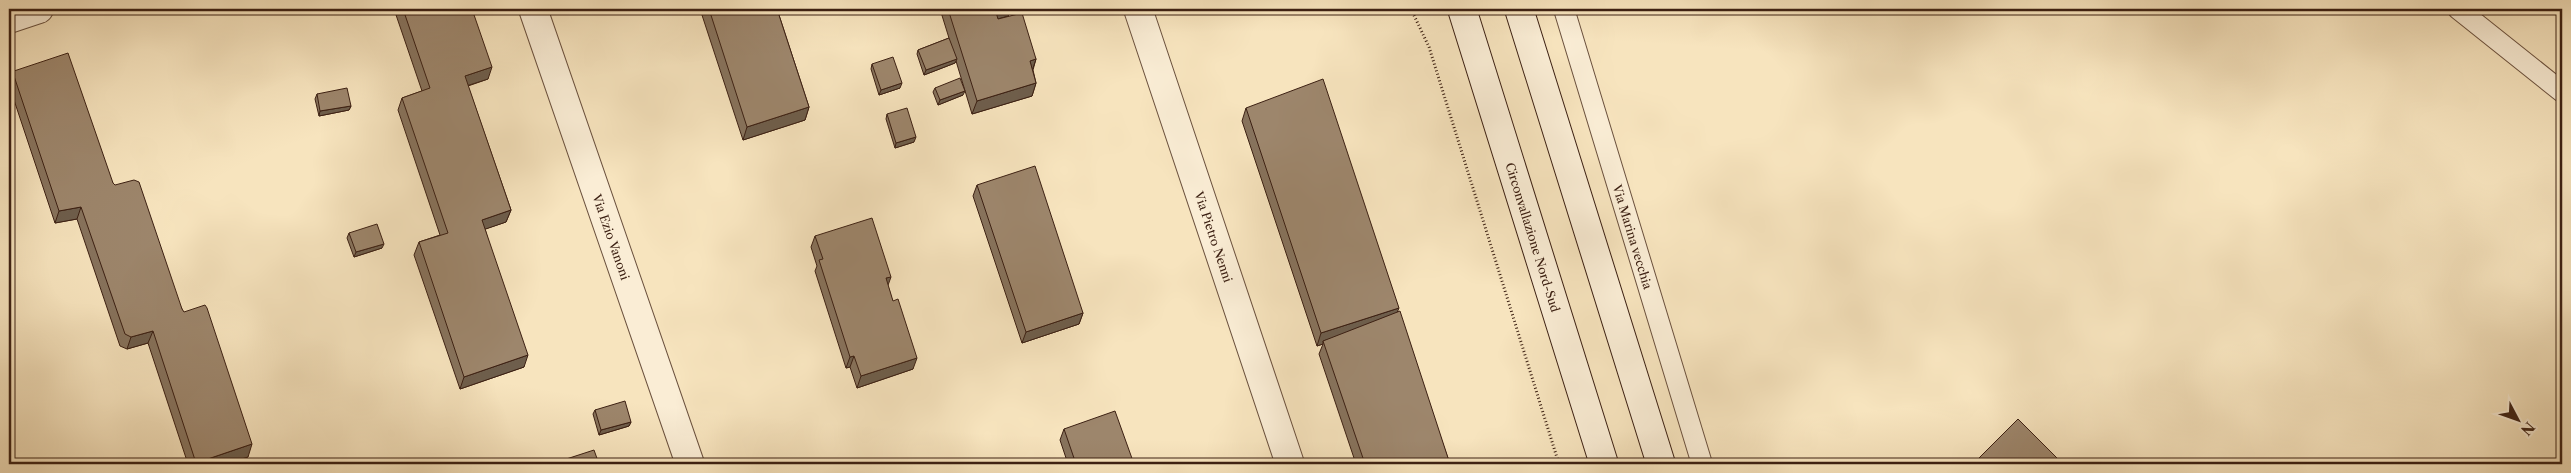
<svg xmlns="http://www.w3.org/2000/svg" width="2571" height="473" font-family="'Libre Caslon Text',serif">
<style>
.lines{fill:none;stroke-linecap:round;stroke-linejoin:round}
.lane-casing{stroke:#6b513e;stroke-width:22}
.street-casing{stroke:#6b513e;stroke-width:30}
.secondary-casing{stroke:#3c2013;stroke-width:30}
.path{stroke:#3c2013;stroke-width:3;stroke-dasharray:1 2.5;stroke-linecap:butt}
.lane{stroke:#faedd5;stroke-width:20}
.street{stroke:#faedd5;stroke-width:28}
.secondary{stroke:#faedd5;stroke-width:28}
.wall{fill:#87735d;stroke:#3c2013}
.shaded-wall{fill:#6e5e4c;stroke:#3c2013}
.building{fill:#9d866c;stroke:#3c2013}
.labels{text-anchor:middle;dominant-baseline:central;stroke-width:4.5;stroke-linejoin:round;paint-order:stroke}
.street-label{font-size:12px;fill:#3c2013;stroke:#faedd5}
</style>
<rect width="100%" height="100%" fill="#f7e4be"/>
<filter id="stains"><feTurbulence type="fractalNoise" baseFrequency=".004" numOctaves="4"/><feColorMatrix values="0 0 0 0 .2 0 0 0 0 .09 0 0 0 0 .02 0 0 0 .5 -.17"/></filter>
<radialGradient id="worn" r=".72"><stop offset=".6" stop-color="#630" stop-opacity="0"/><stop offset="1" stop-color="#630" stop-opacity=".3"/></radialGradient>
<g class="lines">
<g class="lane-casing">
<g id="lane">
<path id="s1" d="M1564 9 1702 464"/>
<path d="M2458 9 2562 92"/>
</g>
</g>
<g class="street-casing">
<g id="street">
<path id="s2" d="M533 9 690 464"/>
<path id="s3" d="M1138 9 1290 464"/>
<path d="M9 19 39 9"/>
</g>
</g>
<g class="secondary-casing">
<g id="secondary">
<path id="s4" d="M1462 9 1604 464"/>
<path d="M1519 9 1661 464"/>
</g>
</g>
<path class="path" d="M1411 9 1429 47 1559 464"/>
<use href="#lane" class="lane"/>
<use href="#street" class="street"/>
<use href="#secondary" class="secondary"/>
</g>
<path class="wall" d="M394 9H472L488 79 468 86 511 210 506 222 485 229 524 367 460 389 414 255 419 242 440 235 398 110 402 98 422 91Z
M700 9H777L809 107 805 120 743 140Z
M940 9H1012L1011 13 1008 16 1036 59 1033 70 1036 83 1032 96 972 114 956 61 955 63 924 75 917 54 918 50 949 38Z
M872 64 900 88 879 95 871 69Z
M14 71 113 183 182 309 248 457 225 464H188L148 343 127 349 120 346 77 219 55 223 10 88V83Z
M935 88 963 95 938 105 933 92Z
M317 94 351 106 349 110 319 116 315 99Z
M1246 108 1397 313 1450 464H1356L1319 354 1323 344 1317 346 1242 121Z
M887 114 914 142 895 148 886 119Z
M977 185 1083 313 1079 324 1022 343 973 196Z
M349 233 382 248 354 257 347 238Z
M815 236 888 286 913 369 857 388 850 367 846 368 815 271 817 266 811 247Z
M595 410 631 422 629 426 599 435 593 414Z
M1064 429 1134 464H1068L1060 440Z"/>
<path class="shaded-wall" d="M678 9H691L677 13Z
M995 9H1012L1011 13 1008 16 991 21Z
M957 59 955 63 924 75 926 70Z
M1036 59 1032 71 1030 61Z
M492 67 488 79 460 88 465 76Z
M902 83 900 88 879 95 881 90Z
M1036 83 1032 96 972 114 977 101Z
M965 91 963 95 938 105 940 100Z
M351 106 349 110 319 116 320 111Z
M809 107 805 120 743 140 747 127Z
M916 137 914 142 895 148 896 143Z
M81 207 77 219 55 223 59 211Z
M511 210 506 222 477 232 482 220Z
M384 244 382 248 354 257 356 252Z
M891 277 887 288 886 278Z
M1399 308 1394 320 1323 341V344L1317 346 1321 333Z
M1083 313 1079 324 1022 343 1026 332Z
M153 331 148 343 127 349 131 337Z
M528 355 524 367 460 389 464 377Z
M854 356 850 367 846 368 850 357Z
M917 358 913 369 857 388 861 376Z
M631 422 629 426 599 435 601 430Z
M252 444 248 457 225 464H196V463Z"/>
<path class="building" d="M403 9H472L492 67 465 76 511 210 482 220 528 355 464 377 419 242 448 233 402 98 430 88Z
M709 9H777L809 107 747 127Z
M948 9H996H995L998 19 1022 13 1036 59 1030 61 1036 83 977 101Z
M949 38 957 59 926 70 918 50Z
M68 53 113 183 115 185 134 180 139 182 182 309 184 312 205 305 207 308 252 444 196 463 153 331 131 337 125 334 81 207 59 211 14 76V71Z
M893 57 902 83 881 90 872 64Z
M960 78 965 91 940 100 935 88Z
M1323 79 1399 308 1321 333 1246 108Z
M347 88 351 106 320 111 317 94Z
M907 108 916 137 896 143 887 114Z
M1035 166 1083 313 1026 332 977 185Z
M872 218 891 277 886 278 893 301 898 299 917 358 861 376 854 356 850 357 819 260 823 259 815 236Z
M377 224 384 244 356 252 349 233Z
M1400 311 1450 464H1365L1323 341Z
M625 401 631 422 601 430 595 410Z
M1115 411 1134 464H1076L1064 429Z
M2018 419 2063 464H1973Z
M594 450 599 464H551Z"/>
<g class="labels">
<g class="street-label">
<text stroke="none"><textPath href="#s2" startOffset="241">Via Ezio Vanoni</textPath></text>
<text stroke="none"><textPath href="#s3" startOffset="240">Via Pietro Nenni</textPath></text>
<text stroke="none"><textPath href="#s4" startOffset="239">Circonvallazione Nord-Sud</textPath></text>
<text stroke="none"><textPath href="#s1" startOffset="238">Via Marina vecchia</textPath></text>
</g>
</g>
<rect width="2571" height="473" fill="none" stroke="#f7e4be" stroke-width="30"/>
<rect x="10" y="10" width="2551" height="453" fill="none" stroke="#3c2013" stroke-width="2.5"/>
<rect x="15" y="15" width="2541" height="443" fill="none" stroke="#3c2013"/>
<g transform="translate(2518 420) rotate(131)" stroke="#faedd5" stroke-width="4" paint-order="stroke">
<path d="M0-4L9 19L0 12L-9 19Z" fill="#3c2013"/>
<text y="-8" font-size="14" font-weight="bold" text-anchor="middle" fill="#3c2013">N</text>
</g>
<rect width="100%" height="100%" filter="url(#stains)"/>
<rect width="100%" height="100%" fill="url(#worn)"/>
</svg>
